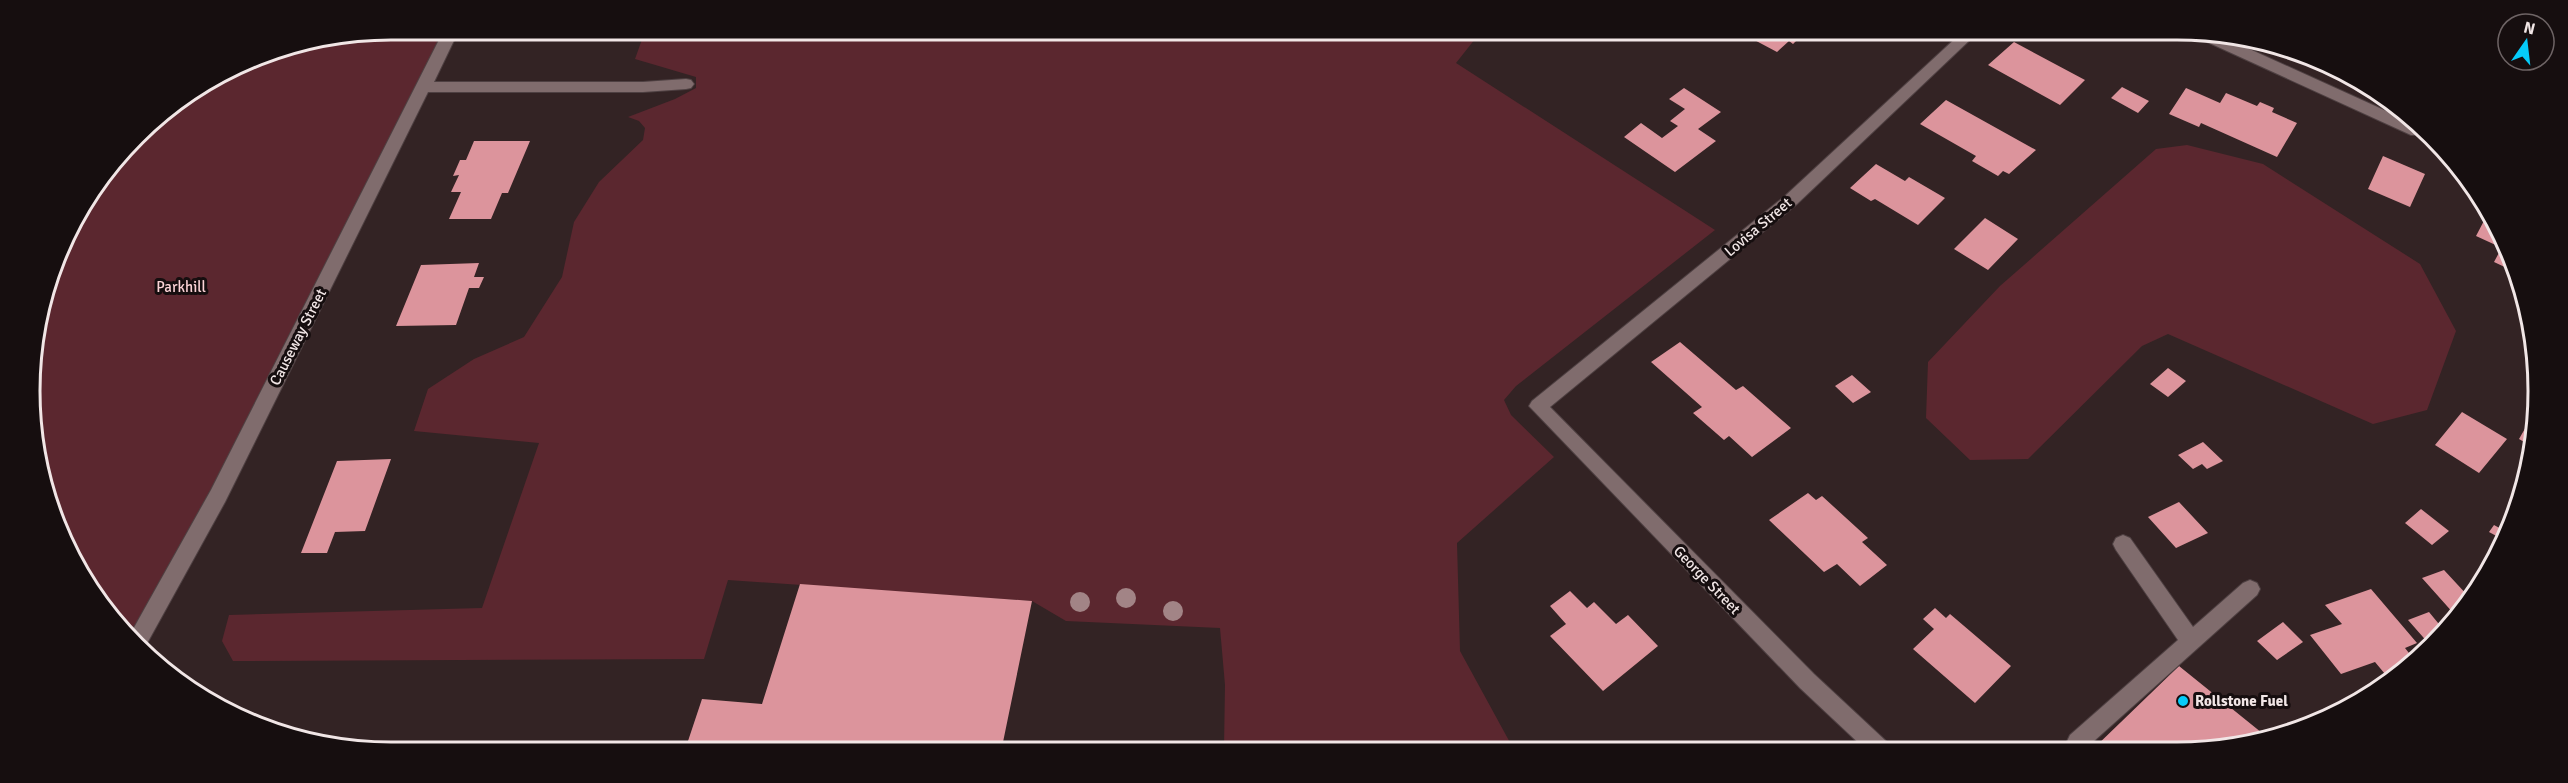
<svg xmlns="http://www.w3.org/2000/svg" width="2568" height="783" font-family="Signika,sans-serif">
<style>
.green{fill:#5b272f}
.building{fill:#dc949c}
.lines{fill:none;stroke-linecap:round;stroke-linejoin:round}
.minor-casing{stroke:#4e4042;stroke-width:2}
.minor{fill:#806c6d;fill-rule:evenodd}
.tree{fill:#a28486}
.poi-dot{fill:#05cbf9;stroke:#160e0f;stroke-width:2}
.labels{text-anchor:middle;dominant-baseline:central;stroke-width:6;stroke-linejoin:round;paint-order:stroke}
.street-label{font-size:15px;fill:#f1e6e6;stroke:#160e0f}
.park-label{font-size:15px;fill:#fcd3d6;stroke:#160e0f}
.poi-label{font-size:15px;font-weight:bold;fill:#f1e6e6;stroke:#160e0f;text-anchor:start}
.rim{fill:none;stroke:#f1e6e6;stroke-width:3}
</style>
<rect width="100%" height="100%" fill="#332324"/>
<path class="green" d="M392 30H452L138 640 91 593 42 485 33 345 67 231 153 120 253 57Z
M645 31 1479 34 1456 63 1715 230 1516 386 1504 400 1511 415 1554 457 1457 543 1460 651 1513 748H1224L1225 685 1220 628 1066 621 1032 601 728 580 704 659 233 661 222 641 229 615 482 608 539 443 414 431 428 389 474 359 524 337 562 277 574 222 599 182 643 140 645 128 639 121 628 117 675 99 696 88V77L635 59Z
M2187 145 2263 164 2420 264 2456 331 2427 410 2373 424 2168 334 2142 346 2028 459 1970 460 1926 418 1928 362 2000 286 2156 149Z"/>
<path class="building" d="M1745 35H1802L1793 44 1789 41 1777 52Z
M2014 42 2085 80 2060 105 1988 65Z
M2122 87 2149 101 2138 113 2111 98Z
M1684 88 1721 112 1698 129 1716 141 1675 172 1624 137 1641 123 1662 138 1678 126 1670 121 1685 109 1669 99Z
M2186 88 2220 103 2226 93 2257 106 2260 102 2274 108 2272 112 2297 123 2277 157 2201 123 2199 127 2169 114Z
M1946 100 2036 150 2009 174 2003 171 1998 176 1972 161 1976 156 1920 124Z
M474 141H530L508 193H502L491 219H449L461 192H451L459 175 453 176 460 160H466Z
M2383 156 2425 174 2410 207 2368 189Z
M1876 164 1905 181 1909 177 1945 198 1918 225 1875 199 1871 201 1850 188Z
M2487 215 2500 247 2476 236Z
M1985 218 2018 239 1988 270 1954 249Z
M2501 249 2507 263 2509 269 2494 262Z
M479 263 474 277H484L479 288H469L456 325 396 326 421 265Z
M1680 342 1736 390 1743 386 1791 428 1752 457 1729 436 1724 440 1693 413 1702 407 1651 362Z
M2168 368 2186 381 2168 397 2150 384Z
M1852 375 1871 392 1853 403 1835 386Z
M2462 412 2507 439 2479 473 2435 445Z
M2531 418V446L2519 439Z
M2203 442 2223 461 2207 469 2202 464 2193 469 2178 455Z
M391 459 365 531 335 532 327 553H301L337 461Z
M1808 493 1816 500 1822 496 1868 538 1862 542 1887 565 1860 586 1837 564 1824 572 1769 520Z
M2179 502 2208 533 2176 548 2148 517Z
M2421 509 2449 531 2432 545 2405 523Z
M2494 525 2505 531 2502 539 2489 532Z
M2499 545 2490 572 2487 576 2482 573Z
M2444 570 2469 597 2455 615 2422 578Z
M800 584 1032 601 1002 747H686L702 699 762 704Z
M2371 589 2417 643 2405 648 2416 662 2390 680 2375 662 2341 674 2310 635 2342 624 2325 605Z
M1570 591 1587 608 1594 602 1616 624 1628 615 1658 646 1603 691 1550 636 1566 624 1550 606Z
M1935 608 1946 618 1950 614 2011 666 1975 703 1913 649 1934 629 1923 619Z
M2429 612 2443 629 2430 645 2408 620Z
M2283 622 2303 642 2277 660 2257 641Z
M2179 666 2267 737 2223 750H2092Z"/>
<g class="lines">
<g class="minor-casing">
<path id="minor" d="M444 30H459L434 82H643L686 79 691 80 694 84 691 88 686 89 643 92H428L225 502 145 647 131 633 211 490Z
M1958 36H1974L1797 204 1550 407 1814 674 1887 742 1891 749H1865L1800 688 1529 406 1532 401 1785 196Z
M2203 37H2223L2406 120 2422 135H2411L2205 41Z
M2123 535 2130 538 2193 627 2243 583 2250 580 2257 583 2260 589 2257 595 2084 750H2063L2070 735 2178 640 2116 550 2113 544 2116 538Z"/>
</g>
<use href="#minor" class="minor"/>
</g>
<g class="tree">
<circle cx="1126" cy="598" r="10"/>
<circle cx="1080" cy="602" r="10"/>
<circle cx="1173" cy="611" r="10"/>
</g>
<circle class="poi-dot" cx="2183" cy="701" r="6"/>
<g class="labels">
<g class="street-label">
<text transform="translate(1758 227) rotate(-40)">Lovisa Street</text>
<text transform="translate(298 337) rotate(-63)">Causeway Street</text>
<text transform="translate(1707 580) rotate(46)">George Street</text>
</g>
<g class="park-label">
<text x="181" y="287">Parkhill</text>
</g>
<g class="poi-label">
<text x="2195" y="701">Rollstone Fuel</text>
</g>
</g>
<path d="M0 0H2568V783H0ZM391 40H2177A351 351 0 0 1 2528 391V391A351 351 0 0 1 2177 742H391A351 351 0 0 1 40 391V391A351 351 0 0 1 391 40Z" fill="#160e0f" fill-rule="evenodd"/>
<path class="rim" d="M391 40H2177A351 351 0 0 1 2528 391V391A351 351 0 0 1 2177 742H391A351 351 0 0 1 40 391V391A351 351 0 0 1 391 40Z"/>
<g transform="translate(2526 42) rotate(14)"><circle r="28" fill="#160e0f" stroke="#6e6465" stroke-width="1.5"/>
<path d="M0-4.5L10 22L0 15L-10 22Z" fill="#05cbf9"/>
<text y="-9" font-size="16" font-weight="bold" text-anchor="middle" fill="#f1e6e6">N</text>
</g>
</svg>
